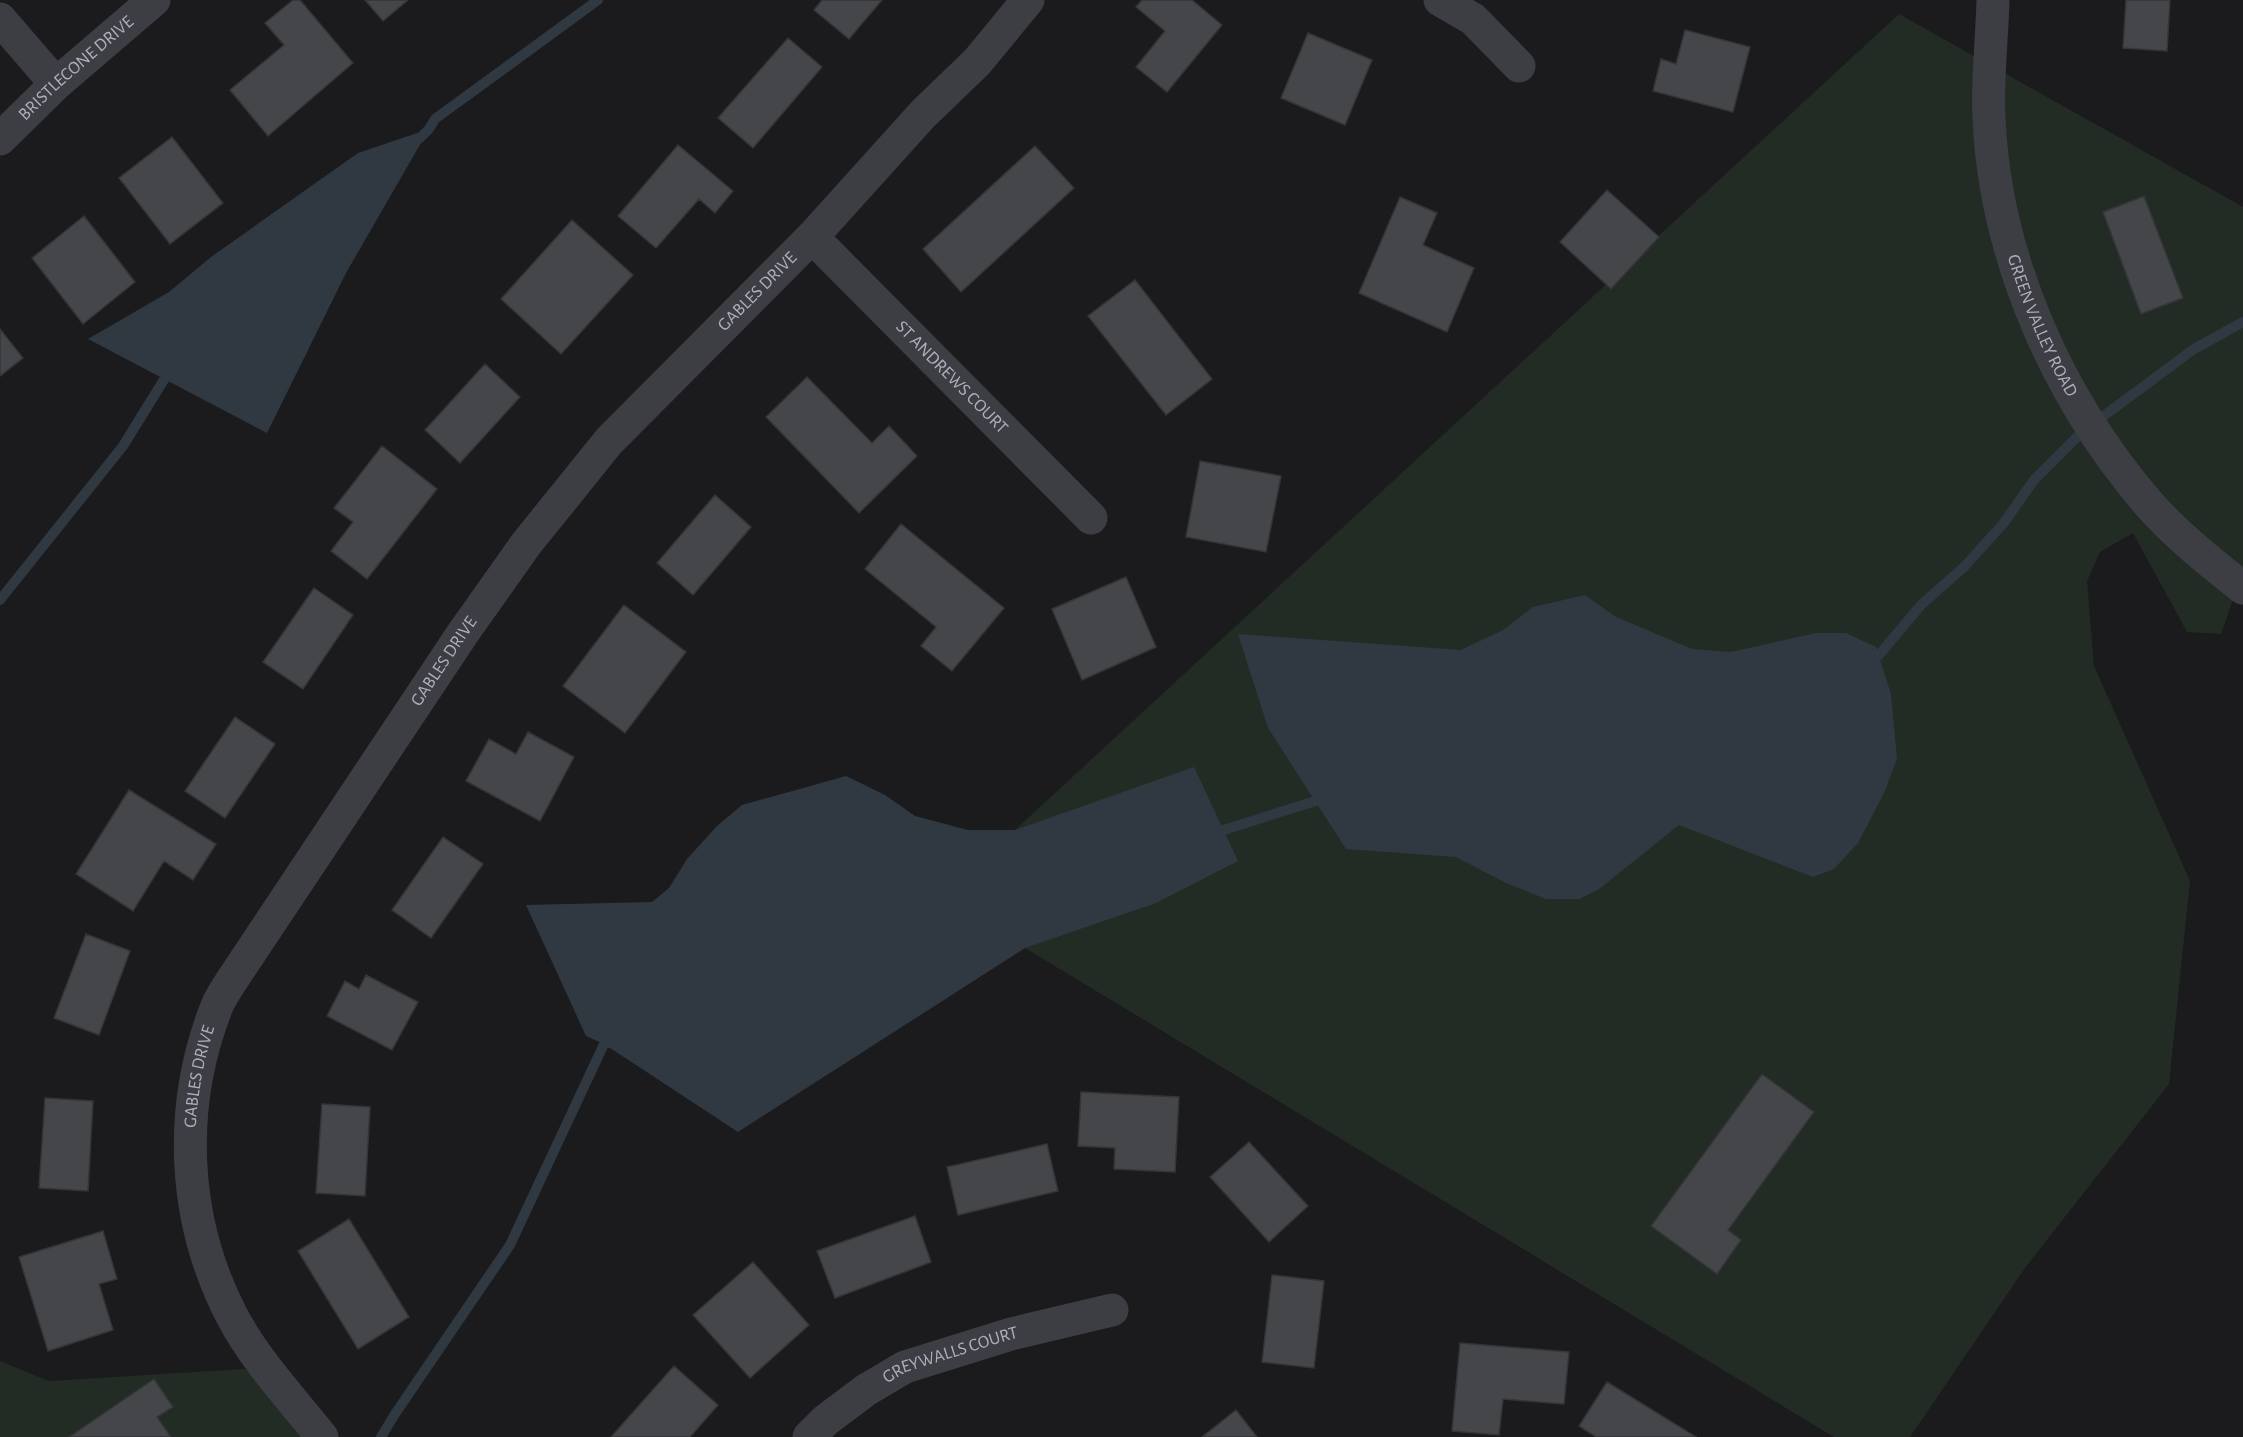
<svg xmlns="http://www.w3.org/2000/svg" width="2243" height="1437" font-family="'Alegreya Sans',sans-serif">
<style>
.green{fill:#222c24}
.water{fill:#303942}
.lines{fill:none;stroke-linecap:round;stroke-linejoin:round}
.stream{stroke:#303942;stroke-width:10}
.building{fill:#45464a;stroke:#353539;stroke-width:1.5}
.minor{stroke:#3d3e44;stroke-width:33}
.labels{text-anchor:middle;dominant-baseline:central;stroke-width:4.5;stroke-linejoin:round;paint-order:stroke}
.street-label{font-size:18px;fill:#adb1bd;stroke:#161618}
</style>
<rect width="100%" height="100%" fill="#1b1b1d"/>
<path class="green" d="M1899 14 2243 207V571L2221 634 2187 632 2133 533 2100 552 2087 581 2094 666 2190 881 2169 1084 2025 1268 1910 1437H1834L1025 948 1015 830Z
M0 1361 49 1381 244 1369 301 1389 334 1437H0Z"/>
<path class="water" d="M429 129 346 273 267 433 88 339 169 292 211 257 358 153Z
M1585 595 1616 617 1692 649 1731 652 1816 633H1846L1876 647 1891 694 1897 759 1884 793 1858 843 1834 869 1813 877 1679 825 1598 890 1579 899H1546L1506 883 1456 857 1346 849 1268 728 1238 634 1461 650 1503 630 1533 607Z
M1194 767 1238 861 1156 903 1025 948 738 1132 604 1044 586 1036 526 905 652 902 669 888 687 859 717 826 742 805 846 776 885 795 915 816 968 830H1015Z"/>
<g class="lines">
<path class="stream" d="M420 138 429 129 435 119 598 0
M0 600 123 446 165 378 175 369
M1866 659 1879 655 1921 605 1964 567 2003 524 2034 480 2082 432 2194 349 2243 322
M1211 834 1328 797
M381 1437 395 1414 510 1245 604 1044 618 1039"/>
</g>
<path class="building" d="M293 0H300L353 63 268 136 230 90 284 45 265 23Z
M365 0H408L383 21Z
M822 0H882L849 39 814 10Z
M1142 0H1192L1222 25 1167 92 1136 67 1165 31 1136 7Z
M2126 0H2170L2167 51 2123 48Z
M1685 30 1750 47 1733 112 1653 91 1661 59 1676 64Z
M1308 33 1372 60 1345 125 1281 98Z
M788 38 822 67 753 148 718 118Z
M172 137 223 203 170 244 119 178Z
M678 145 733 191 715 213 699 199 656 248 618 216Z
M1035 146 1074 188 961 292 923 249Z
M1607 190 1659 237 1611 289 1560 242Z
M2144 196 2183 298 2141 314 2103 212Z
M1400 197 1437 213 1423 245 1474 268 1447 332 1359 293Z
M84 216 135 282 83 324 32 258Z
M572 220 633 275 561 354 501 299Z
M1135 280 1212 379 1166 415 1088 316Z
M0 329 23 358 0 376Z
M485 364 520 397 460 463 425 430Z
M807 377 872 443 889 426 917 456 859 513 766 417Z
M382 446 437 489 367 579 331 551 353 522 334 508Z
M1200 461 1281 476 1266 552 1186 537Z
M715 495 751 527 693 595 657 563Z
M901 524 1004 608 952 671 921 646 936 627 865 569Z
M1126 577 1156 647 1082 680 1052 609Z
M314 588 353 615 303 689 263 662Z
M624 605 686 652 625 733 563 686Z
M235 717 275 744 225 818 185 791Z
M528 732 574 757 540 821 466 781 489 739 516 754Z
M129 790 216 844 193 880 164 861 133 911 76 874Z
M443 837 483 864 431 938 392 910Z
M86 934 130 951 99 1035 54 1018Z
M366 975 418 1002 392 1050 327 1016 345 981 359 989Z
M1762 1074 1814 1112 1728 1230 1741 1240 1717 1274 1651 1226Z
M1081 1092 1179 1097 1175 1172 1114 1169 1115 1148 1078 1146Z
M45 1098 93 1101 88 1191 39 1188Z
M322 1104 370 1107 365 1196 316 1193Z
M1249 1142 1308 1206 1269 1242 1210 1177Z
M1047 1144 1058 1191 958 1215 947 1167Z
M915 1216 931 1262 835 1298 817 1251Z
M349 1219 409 1317 358 1349 298 1251Z
M103 1231 117 1279 99 1284 113 1330 48 1351 19 1257Z
M753 1262 809 1325 750 1378 693 1315Z
M1272 1275 1324 1281 1314 1368 1262 1362Z
M1460 1343 1569 1352 1564 1404 1503 1399 1499 1435 1452 1431Z
M674 1366 718 1405 690 1437H611Z
M154 1379 173 1407 157 1417 171 1437H69Z
M1607 1382 1696 1437H1596L1579 1426Z
M1236 1410 1257 1437H1202Z"/>
<g class="lines">
<g class="minor">
<path d="M1440 0 1473 19 1519 66"/>
<path id="s1" d="M1993 0C1992 39 1987 79 1989 118 1995 258 2058 398 2148 503 2176 535 2210 562 2243 588"/>
<path d="M0 19 56 84"/>
<path id="s2" d="M0 139 56 84 154 0"/>
<path id="s3" d="M812 237 1091 518"/>
<path id="s4" d="M322 1437C291 1398 255 1360 232 1316 182 1220 177 1107 217 1006 222 994 231 982 238 971L463 633 526 544 609 441 812 237 923 114 977 62 1028 0"/>
<path id="s5" d="M809 1437 826 1420 866 1390 905 1367 1011 1334 1112 1310"/>
</g>
</g>
<g class="labels">
<g class="street-label">
<text stroke="none"><textPath href="#s2" startOffset="104">BRISTLECONE DRIVE</textPath></text>
<text stroke="none"><textPath href="#s4" startOffset="1370">GABLES DRIVE</textPath></text>
<text stroke="none"><textPath href="#s1" startOffset="334">GREEN VALLEY ROAD</textPath></text>
<text stroke="none"><textPath href="#s3" startOffset="198">ST ANDREWS COURT</textPath></text>
<text stroke="none"><textPath href="#s4" startOffset="884">GABLES DRIVE</textPath></text>
<text stroke="none"><textPath href="#s4" startOffset="398">GABLES DRIVE</textPath></text>
<text stroke="none"><textPath href="#s5" startOffset="166">GREYWALLS COURT</textPath></text>
</g>
</g>
</svg>
